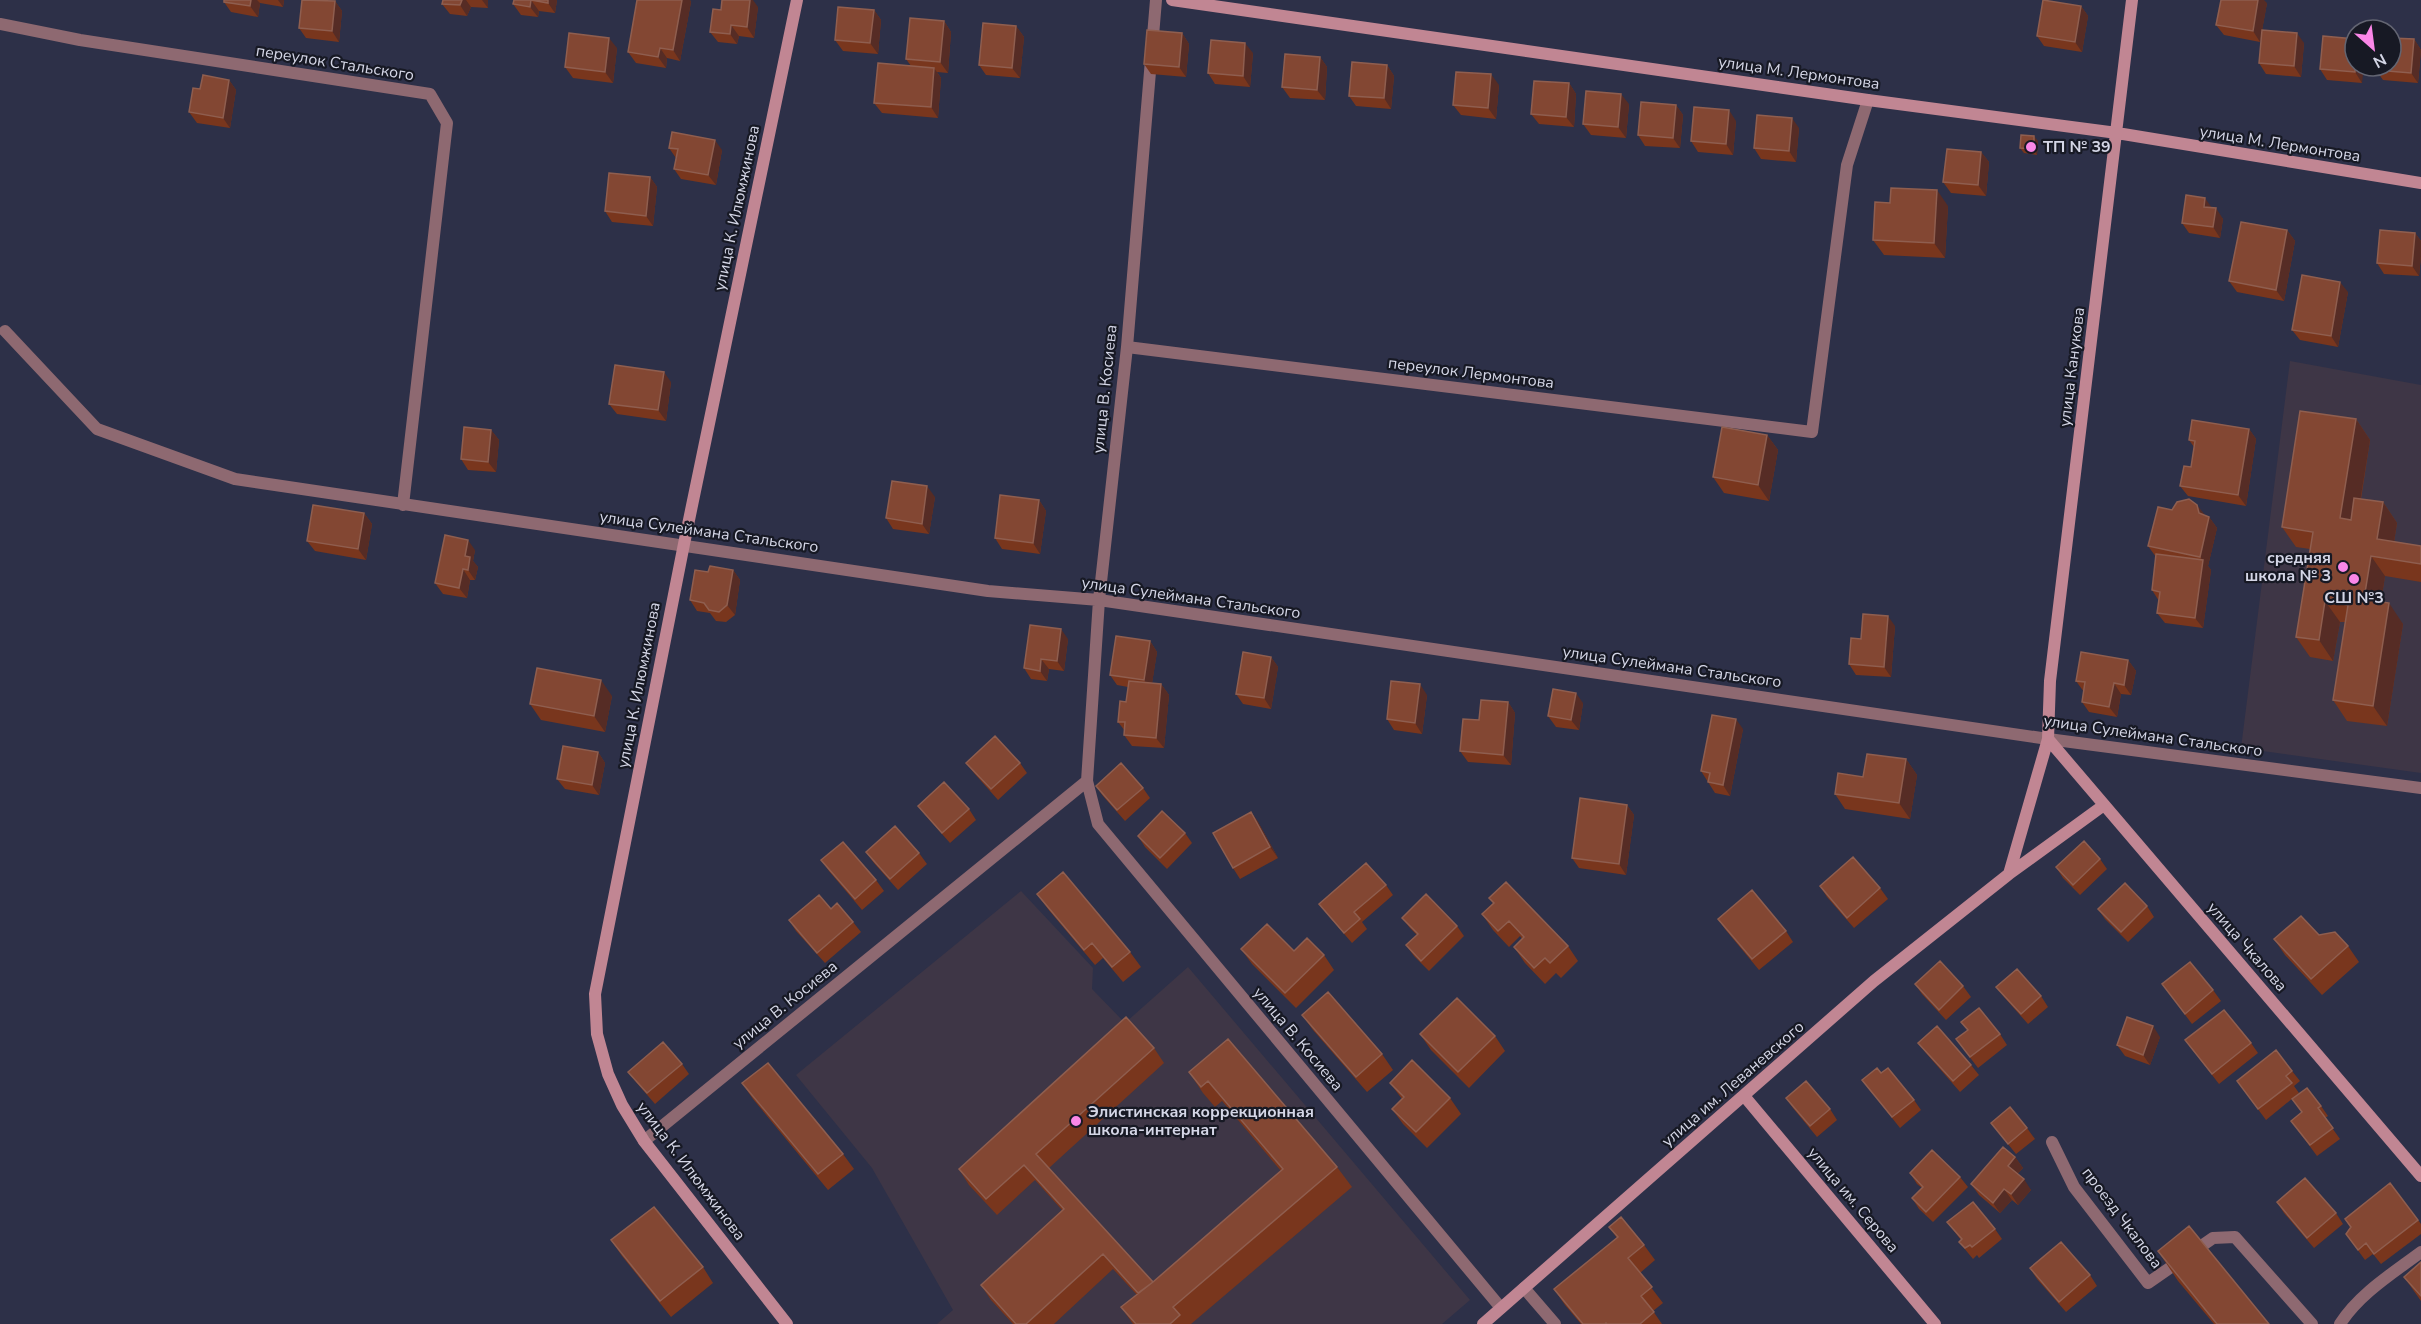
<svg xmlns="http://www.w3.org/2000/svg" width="2421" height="1324" font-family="'Nunito Sans',sans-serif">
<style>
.education{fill:#3e3646}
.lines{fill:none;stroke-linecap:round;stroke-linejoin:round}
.street{stroke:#8e6971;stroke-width:12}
.secondary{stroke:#c18693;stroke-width:12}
.wall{fill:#79361d}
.shaded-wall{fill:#562c25}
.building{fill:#834733;stroke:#8f5e4f;stroke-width:1.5}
.poi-dot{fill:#fa87e7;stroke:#171924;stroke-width:2}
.labels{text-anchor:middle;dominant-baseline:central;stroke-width:4.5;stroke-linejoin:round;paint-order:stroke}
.street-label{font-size:16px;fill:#d4d6e6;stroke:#171924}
.poi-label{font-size:16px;font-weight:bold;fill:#d4d6e6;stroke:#171924;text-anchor:start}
</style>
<rect width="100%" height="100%" fill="#2d3048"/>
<path class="education" d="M2290 361 2421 385V773L2241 748Z
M1021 891 1093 968 1092 989 1125 1023 1188 967 1470 1300 1442 1324H937L953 1310 872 1168 796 1075Z"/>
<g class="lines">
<path class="street" d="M1156 0 1127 347 1099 600 1087 781 1098 824 1501 1308
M0 24 80 40 430 94 447 123 403 505
M5 331 97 429 235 479 988 591 1099 600 2048 739 2421 788
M1127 347 1812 432 1847 165 1868 100
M644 1141 1087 781
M2052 1142 2074 1187 2148 1283 2213 1238 2235 1237 2312 1324
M1524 1288 1555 1324
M2340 1324C2359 1294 2393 1273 2421 1252"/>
<path class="secondary" d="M1172 0 1868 100 2117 133 2421 183
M2048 739 2421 1176
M2009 874 2048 739 2050 681 2132 0
M1745 1097 1935 1324
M787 1324 644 1141 622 1105 608 1074 597 1034 595 994 684 544 797 0
M1483 1324 1874 981 2009 874 2104 805"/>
</g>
<path class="wall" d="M224 0H284L283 7 260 3 258 17 231 12 224 2Z
M443 0H488V8L471 7 467 16 450 14 442 4Z
M514 0H557L555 13 539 11 538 17 521 15 513 4Z
M637 0H690L691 2 680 61 667 58 666 68 636 63 628 52Z
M335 1 342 11 339 42 306 38 299 28Z
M2267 3 2262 30 2304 43 2301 77 2266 74 2259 63 2262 32 2260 42 2224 35 2216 25Z
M2081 6 2088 16 2082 52 2044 46 2037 36Z
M758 7 754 38 739 36 737 44 718 42 710 32 721 10Z
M874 10 881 20 878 54 843 51 835 40Z
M944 21 951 32 948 73 937 72 941 78 938 118 882 113 874 103 911 66 906 59Z
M1016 26 1024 37 1020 78 986 75 979 65Z
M1182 33 1189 44 1186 77 1151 74 1144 64Z
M2355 39 2362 83 2327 80 2320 69Z
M2414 39 2421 50 2418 83 2383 80 2376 70Z
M617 48 613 83 573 78 565 67Z
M1253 53 1250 87 1215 84 1208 73Z
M1320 57 1327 67 1325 100 1290 98 1282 87Z
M1387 65 1394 76 1391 109 1356 106 1349 96Z
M229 80 236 90 230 128 197 123 189 112 200 89Z
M1569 83 1576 94 1574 127 1539 124 1531 114Z
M1499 85 1496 119 1461 115 1453 105Z
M1629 104 1626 138 1591 135 1583 124Z
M1676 105 1683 115 1680 148 1645 146 1638 135Z
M1736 121 1733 155 1698 152 1691 141Z
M1799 128 1796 162 1761 159 1754 148Z
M2038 141 2037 155 2024 153 2020 148Z
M669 148 722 150 716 185 681 179 674 169 676 158Z
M1981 152 1989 162 1986 196 1951 193 1943 182Z
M650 177 657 187 653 226 612 222 605 211Z
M1948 206 1945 258 1884 255 1873 240Z
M2212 208 2223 219 2220 238 2189 233 2182 223Z
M2287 230 2295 241 2284 301 2237 292 2229 281Z
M2415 233 2421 241V256L2419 276 2384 274 2377 263Z
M2348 292 2338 347 2300 340 2292 330Z
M671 382 666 421 617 414 609 404Z
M2356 419 2370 440 2361 499 2383 502 2397 523 2394 542 2421 546V582L2385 576 2381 602 2403 624 2387 726 2347 721 2333 700 2345 622H2340L2333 661 2310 657 2296 637 2310 549 2296 547 2282 527Z
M2249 429 2256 439 2246 506 2188 496 2180 486 2191 467 2194 447 2189 440Z
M491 430 499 440 496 472 468 470 461 459Z
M1767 435 1778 450 1769 501 1724 493 1713 477Z
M935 497 929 534 893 529 886 518Z
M1039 500 1046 511 1040 554 1002 549 995 538Z
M2172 510 2205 515 2209 517 2217 528 2208 566 2211 570 2203 628 2165 623 2157 613 2159 601 2152 590 2156 557 2148 546Z
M364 513 372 524 366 560 315 551 307 541Z
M475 550 473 561 478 567 475 580H470L467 598 443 594 435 583Z
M733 570 740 580 735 615 726 622 716 621 710 613 697 611 690 600 708 572Z
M1895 626 1891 677 1856 675 1849 664 1861 639Z
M1068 639 1064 671 1049 669 1047 681 1031 679 1024 668Z
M1150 641 1157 652 1152 683 1161 684 1169 695 1164 748 1132 746 1124 735 1125 731 1118 722 1126 702 1128 687 1117 685 1110 675Z
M1271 657 1278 667 1271 709 1243 704 1236 694Z
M2128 660 2136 671 2131 695 2121 694 2117 717 2089 712 2082 702 2084 692 2076 681Z
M1427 695 1422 734 1394 730 1387 719Z
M612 696 605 732 541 720 530 704Z
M1508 702 1515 713 1511 765 1468 762 1460 751 1479 720Z
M1583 703 1579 730 1556 727 1548 716Z
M1743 729 1730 796 1715 793 1701 771Z
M598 752 605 763 599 795 565 789 557 779Z
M1906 759 1917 775 1910 819 1845 809 1835 794Z
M966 763H1020L1027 773 998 800 974 773Z
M1096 786 1143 788 1150 798 1125 821 1103 796Z
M1627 805 1634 815 1626 875 1579 868 1572 858Z
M918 806 969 809 976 820 950 843 926 816Z
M1251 812 1258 822 1278 858 1240 879 1233 868Z
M1185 833 1192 843 1167 869 1145 847 1138 836Z
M866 852 919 853 927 864 898 890 874 863Z
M2100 859 2107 869 2080 895 2063 878 2056 867Z
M821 860 876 880 884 891 862 910 829 871Z
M1386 885 1393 895 1362 922 1367 929 1352 943 1327 914 1319 904Z
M1820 886 1880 888 1888 899 1854 928 1827 897Z
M1037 894 1130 952 1141 967 1123 982 1103 958 1095 965 1048 909Z
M1489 898 1568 946 1578 961 1561 978 1556 973 1545 984 1525 963 1514 947 1522 939 1520 936 1509 947 1493 930 1482 914 1493 903Z
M2147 906 2154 917 2128 942 2105 919 2098 909Z
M831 909 853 922 861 932 825 963 796 931 789 920Z
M1402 918 1457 926 1464 936 1429 971 1414 956 1406 945 1417 935 1410 928Z
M1718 919 1786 931 1793 942 1759 970 1725 929Z
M2319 935 2348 946 2359 962 2322 995 2285 955 2274 939Z
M1241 949 1294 951 1324 955 1334 970 1296 1008 1252 964Z
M1915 984 1963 986 1971 997 1946 1020 1922 994Z
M2162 984 2213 990 2221 1001 2192 1024Z
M1996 987 2041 996 2048 1007 2028 1024 2004 997Z
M1302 1015 1382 1054 1393 1070 1367 1092 1313 1030Z
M1420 1034 1495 1036 1505 1051 1469 1088 1431 1050Z
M2000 1034 2007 1045 1978 1068 1956 1039Z
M2160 1037 2150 1065 2125 1056 2117 1045Z
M1228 1039 1337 1167 1352 1187 1191 1324H1136L1137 1295 1113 1269 1054 1324H1013L991 1300 981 1285 1062 1210 1035 1180 997 1215 969 1185 959 1169 1154 1048 1164 1063 1049 1168 1153 1282 1281 1171 1222 1101 1215 1107 1203 1093 1189 1072Z
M2185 1040 2251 1043 2258 1053 2219 1084Z
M1918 1043 1971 1065 1979 1075 1960 1092 1926 1053Z
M682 1064 689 1074 655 1104 636 1082 628 1072Z
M2292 1071 2300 1081 2294 1086 2299 1093 2266 1120 2237 1081Z
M1881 1073 1914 1100 1921 1110 1900 1128 1862 1080Z
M742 1083 843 1154 854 1169 828 1190 753 1099Z
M1390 1083 1450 1098 1461 1114 1427 1148 1403 1124 1392 1109 1402 1099Z
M1786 1098 1830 1109 1837 1120 1817 1137 1793 1108Z
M2292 1099 2321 1106 2328 1116 2325 1118 2340 1139 2317 1156 2291 1121 2302 1113Z
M1991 1123 2027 1128 2035 1139 2016 1154Z
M2015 1157 2023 1168 2017 1174 2031 1190 2018 1205 2012 1200 2000 1213 1979 1195 1971 1184Z
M1910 1173 1960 1177 1968 1187 1933 1222 1919 1209 1912 1198 1922 1188 1917 1184Z
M2390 1183 2421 1224V1234L2381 1264 2373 1254 2365 1260 2346 1234 2350 1227 2345 1219Z
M2277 1202 2336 1213 2343 1224 2314 1248 2284 1213Z
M1947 1222 1995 1229 2002 1239 1979 1258 1977 1255 1973 1259 1959 1242 1961 1240Z
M1609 1227 1644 1245 1655 1260 1640 1273 1663 1303 1653 1311 1662 1324H1581L1565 1305 1554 1289 1617 1238Z
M611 1240 703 1267 713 1283 671 1317 622 1256Z
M2158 1251 2269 1324H2214L2178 1281Z
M2421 1262V1301L2404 1277Z
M2030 1268 2090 1275 2097 1286 2066 1312 2037 1279Z
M1121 1307 1136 1324H1133Z"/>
<path class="shaded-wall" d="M251 0H257L260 3 258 17 250 6Z
M278 0H284L283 7Z
M462 0H466L471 7 467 16 460 5Z
M482 0H488V8Z
M531 0 539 11 538 17 530 7Z
M548 0H557L555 13 548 3Z
M682 0H690L691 2 680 61 673 50Z
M750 0H753L758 7 754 38 747 27Z
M2258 0H2264L2267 3 2260 42 2253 31Z
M335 1 342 11 339 42 332 31Z
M2081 6 2088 16 2082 52 2075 42Z
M874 10 881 20 878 54 870 43Z
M944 21 951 32 948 73 940 62Z
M731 25 739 36 737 44 730 34Z
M1016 26 1024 37 1020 78 1012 68Z
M1182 33 1189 44 1186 77 1179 67Z
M2297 33 2304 43 2301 77 2294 66Z
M609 38 617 48 613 83 605 72Z
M2414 39 2421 50 2418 83 2411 73Z
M1245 43 1253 53 1250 87 1243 76Z
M660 48 667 58 666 68 658 57Z
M1320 57 1327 67 1325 100 1317 90Z
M1387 65 1394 76 1391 109 1384 98Z
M2355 66H2364L2362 83 2355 72Z
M934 68 941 78 938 118 931 107Z
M1491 74 1499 85 1496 119 1488 108Z
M229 80 236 90 230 128 223 118Z
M1569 83 1576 94 1574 127 1566 117Z
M1621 94 1629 104 1626 138 1618 127Z
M1676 105 1683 115 1680 148 1673 138Z
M1729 110 1736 121 1733 155 1726 144Z
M1792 118 1799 128 1796 162 1789 151Z
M2034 136 2038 141 2037 155 2034 149Z
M715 140 722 150 716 185 708 175Z
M1981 152 1989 162 1986 196 1978 185Z
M650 177 657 187 653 226 646 216Z
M1937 190 1948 206 1945 258 1934 243Z
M2205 198 2212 208 2204 207Z
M2216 208 2223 219 2220 238 2213 227Z
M2287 230 2295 241 2284 301 2276 290Z
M2415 233 2421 241V256L2419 276 2412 266Z
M2340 282 2348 292 2338 347 2331 336Z
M664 372 671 382 666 421 658 410Z
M2356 419 2370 440 2354 539 2340 518Z
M2249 429 2256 439 2246 506 2238 495Z
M491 430 499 440 496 472 488 462Z
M1767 435 1778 450 1769 501 1758 485Z
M927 486 935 497 929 534 922 524Z
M1039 500 1046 511 1040 554 1033 543Z
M2383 502 2397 523 2391 560 2377 539Z
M2197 505 2205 515 2199 513Z
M364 513 372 524 366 560 358 549Z
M2209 517 2217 528 2208 566 2211 570 2203 628 2195 618 2203 561 2200 557Z
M468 540 475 550 473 561 478 567 475 580 468 570 465 556Z
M2371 556 2385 576 2378 620 2364 599Z
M463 569 470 580 467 598 459 588Z
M733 570 740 580 735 615 727 605Z
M2325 601 2340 622 2333 661 2319 640Z
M2389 603 2403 624 2387 726 2373 706Z
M1888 616 1895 626 1891 677 1884 667Z
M1061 629 1068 639 1064 671 1057 661Z
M1150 641 1157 652 1151 690 1144 680Z
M1271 657 1278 667 1271 709 1264 698Z
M1041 659 1049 669 1047 681 1040 671Z
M2128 660 2136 671 2131 695 2124 685Z
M601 680 612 696 605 732 594 716Z
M2114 683 2121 694 2117 717 2109 707Z
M1161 684 1169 695 1164 748 1156 738Z
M1420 684 1427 695 1422 734 1415 723Z
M1576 693 1583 703 1579 730 1571 720Z
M1508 702 1515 713 1511 765 1503 755Z
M1736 719 1743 729 1730 796 1723 785Z
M598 752 605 763 599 795 592 785Z
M1906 759 1917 775 1910 819 1899 803Z
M1627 805 1634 815 1626 875 1619 864Z
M1251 812 1258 822 1278 858 1270 847Z
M2153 1026 2160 1037 2150 1065 2143 1055Z
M2015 1157 2023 1168 2015 1176 2008 1166Z
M2024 1179 2031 1190 2018 1205 2011 1194Z
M2004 1189 2012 1200 2000 1213 1993 1203Z"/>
<path class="building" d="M224 0H251L250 6 224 2Z
M302 0 335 1 332 31 299 28Z
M443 0H462L460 5 442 4Z
M514 0H548V3L531 0 530 7 513 4Z
M637 0H682L673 50 660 48 658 57 628 52Z
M722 0H750L747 27 731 25 730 34 710 32 713 9 721 10Z
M2043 0 2081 6 2075 42 2037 36Z
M2221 0H2258L2253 31 2216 25Z
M838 7 874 10 870 43 835 40Z
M910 18 944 21 940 62 906 59Z
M983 23 1016 26 1012 68 979 65Z
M1147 30 1182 33 1179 67 1144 64Z
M2262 30 2297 33 2294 66 2259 63Z
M569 33 609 38 605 72 565 67Z
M2323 36 2355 39V72L2320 69Z
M2391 38 2414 39 2411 73 2376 70V66H2391Z
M1211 40 1245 43 1243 76 1208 73Z
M1285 54 1320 57 1317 90 1282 87Z
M1352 62 1387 65 1384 98 1349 96Z
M878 63 934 68 931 107 874 103Z
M1456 72 1491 74 1488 108 1453 105Z
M203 75 229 80 223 118 189 112 193 88 200 89Z
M1534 81 1569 83 1566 117 1531 114Z
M1586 91 1621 94 1618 127 1583 124Z
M1641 102 1676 105 1673 138 1638 135Z
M1694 107 1729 110 1726 144 1691 141Z
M1757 115 1792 118 1789 151 1754 148Z
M672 132 715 140 708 175 674 169 678 149 669 148Z
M2021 135 2034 136V149L2020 148Z
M1947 149 1981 152 1978 185 1943 182Z
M609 173 650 177 646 216 605 211Z
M1891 188 1937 190 1934 243 1873 240 1875 202 1890 203Z
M2186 195 2205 198 2204 207 2216 208 2213 227 2182 223Z
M2241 222 2287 230 2276 290 2229 281Z
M2380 230 2415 233 2412 266 2377 263Z
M2302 275 2340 282 2331 336 2292 330Z
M615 365 664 372 658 410 609 404Z
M2300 411 2356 419 2340 518 2351 520 2354 498 2383 502 2377 539 2421 546V564L2371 556 2364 599 2389 603 2373 706 2333 700 2348 605 2325 601 2319 640 2296 637 2313 532 2282 527Z
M2192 420 2249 429 2238 495 2180 486 2184 466 2191 467 2195 441 2189 440Z
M464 427 491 430 488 462 461 459Z
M1722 427 1767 435 1758 485 1713 477Z
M892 481 927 486 922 524 886 518Z
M1000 495 1039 500 1033 543 995 538Z
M2189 499 2197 505 2199 513 2209 517 2200 557 2148 546 2158 507 2172 510 2177 502Z
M313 505 364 513 358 549 307 541Z
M445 535 468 540 465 556 470 557 468 570 463 569 459 588 435 583Z
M2156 554 2203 560 2195 618 2157 613 2160 592 2152 590Z
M710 566 733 570 727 605 719 612 709 610 704 603 690 600 695 570 708 572Z
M1863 614 1888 616 1884 667 1849 664 1851 638 1861 639Z
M1030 625 1061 629 1057 661 1041 659 1040 671 1024 668Z
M1116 636 1150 641 1144 680 1110 675Z
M1243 652 1271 657 1264 698 1236 694Z
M2081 652 2128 660 2124 685 2114 683 2109 707 2082 702 2085 682 2076 681Z
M537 668 601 680 594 716 530 704Z
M1129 681 1161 684 1156 738 1124 735 1125 722H1118L1120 701 1126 702Z
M1391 681 1420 684 1415 723 1387 719Z
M1553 689 1576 693 1571 720 1548 716Z
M1481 700 1508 702 1503 755 1460 751 1463 719 1479 720Z
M1712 715 1736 719 1723 785 1708 782 1710 773 1701 771Z
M995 736 1020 763 991 789 966 763Z
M563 746 598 752 592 785 557 779Z
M1867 754 1906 759 1899 803 1835 794 1838 773 1863 777Z
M1121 763 1143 788 1117 810 1096 786Z
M944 782 969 809 942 833 918 806Z
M1580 798 1627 805 1619 864 1572 858Z
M1162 811 1185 833 1160 858 1138 836Z
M1251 812 1270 847 1233 868 1213 833Z
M895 826 919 853 890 879 866 852Z
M2084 841 2100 859 2073 885 2056 867Z
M843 842 876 880 855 899 821 860Z
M1853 857 1880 888 1847 918 1820 886Z
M1366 863 1386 885 1354 912 1360 919 1344 933 1319 904Z
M1063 872 1130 952 1112 967 1092 943 1084 950 1037 894Z
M1506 882 1568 946 1550 963 1545 958 1534 968 1514 947 1524 937 1509 921 1498 931 1482 914 1494 903 1489 898Z
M2125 883 2147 906 2121 932 2098 909Z
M1752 890 1786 931 1752 959 1718 919Z
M1426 894 1457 926 1421 961 1406 945 1418 934 1402 918Z
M819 895 831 909 837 903 853 922 817 953 789 920Z
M2301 916 2319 935 2335 932 2348 946 2311 979 2274 939Z
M1267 924 1294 951 1307 938 1324 955 1285 993 1241 949Z
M1940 961 1963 986 1939 1010 1915 984Z
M2190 962 2213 990 2185 1014 2162 984Z
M2017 969 2041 996 2021 1014 1996 987Z
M1328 992 1382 1054 1356 1077 1302 1015Z
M1457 998 1495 1036 1458 1072 1420 1034Z
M1979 1008 2000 1034 1970 1057 1956 1039 1968 1030 1961 1022Z
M2224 1010 2251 1043 2212 1074 2185 1040Z
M1126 1017 1154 1048 1036 1154 1153 1282 1138 1293 1103 1254 1026 1324H1016L981 1285 1064 1209 1024 1165 986 1199 959 1169Z
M2127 1017 2153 1026 2143 1055 2117 1045Z
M1937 1026 1971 1065 1953 1081 1918 1043Z
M1228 1039 1337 1167 1173 1307 1180 1315 1170 1324H1136L1121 1307 1153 1282 1283 1169 1208 1081 1201 1087 1189 1072Z
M663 1042 682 1064 647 1093 628 1072Z
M2276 1050 2292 1071 2286 1076 2292 1083 2258 1109 2237 1081Z
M1412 1060 1450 1098 1416 1132 1392 1109 1404 1097 1390 1083Z
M768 1063 843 1154 818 1174 742 1083Z
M1877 1068 1881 1073 1888 1068 1914 1100 1892 1117 1862 1080Z
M1806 1081 1830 1109 1810 1126 1786 1098Z
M2307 1088 2321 1106 2318 1108 2333 1128 2310 1145 2291 1121 2302 1112 2292 1099Z
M2010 1107 2027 1128 2008 1144 1991 1123Z
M2003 1147 2015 1157 2008 1166 2024 1179 2011 1194 2004 1189 1993 1203 1971 1184Z
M1932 1150 1960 1177 1926 1212 1912 1198 1923 1187 1910 1173Z
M2305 1178 2336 1213 2307 1238 2277 1202Z
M2390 1183 2418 1220 2374 1254 2366 1243 2358 1250 2346 1234 2351 1227 2345 1219Z
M1973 1202 1995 1229 1972 1247 1970 1245 1965 1248 1959 1242 1962 1239 1947 1222Z
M654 1207 703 1267 660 1301 611 1240Z
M1621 1217 1644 1245 1628 1258 1652 1287 1641 1296 1654 1312 1640 1324H1607L1606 1323 1605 1324H1583L1554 1289 1618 1237 1609 1227Z
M2189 1226 2269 1324H2217L2158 1251Z
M2061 1242 2090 1275 2059 1302 2030 1268Z
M2421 1262V1296L2404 1277Z"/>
<g class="poi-dot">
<circle cx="2031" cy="147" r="6"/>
<circle cx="2343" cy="567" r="6"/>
<circle cx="2354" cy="579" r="6"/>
<circle cx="1076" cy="1121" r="6"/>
</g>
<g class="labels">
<g class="street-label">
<text transform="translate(335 63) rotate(9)">переулок Стальского</text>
<text transform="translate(1799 73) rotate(8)">улица М. Лермонтова</text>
<text transform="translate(2280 144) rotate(9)">улица М. Лермонтова</text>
<text transform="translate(737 208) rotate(-78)">улица К. Илюмжинова</text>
<text transform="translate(2072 367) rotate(-83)">улица Канукова</text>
<text transform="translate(1471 373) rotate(7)">переулок Лермонтова</text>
<text transform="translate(1105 389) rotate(-84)">улица В. Косиева</text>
<text transform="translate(709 532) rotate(8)">улица Сулеймана Стальского</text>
<text transform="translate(1191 598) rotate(8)">улица Сулеймана Стальского</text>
<text transform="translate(1672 667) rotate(8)">улица Сулеймана Стальского</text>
<text transform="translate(639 685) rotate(-79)">улица К. Илюмжинова</text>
<text transform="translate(2153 736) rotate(8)">улица Сулеймана Стальского</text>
<text transform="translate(2247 947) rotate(49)">улица Чкалова</text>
<text transform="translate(785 1005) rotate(-39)">улица В. Косиева</text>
<text transform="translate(1298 1039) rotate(50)">улица В. Косиева</text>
<text transform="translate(1733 1084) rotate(-41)">улица им. Леваневского</text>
<text transform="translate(691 1171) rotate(53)">улица К. Илюмжинова</text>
<text transform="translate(1853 1200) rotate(50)">улица им. Серова</text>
<text transform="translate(2122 1218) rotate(53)">проезд Чкалова</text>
</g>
<g class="poi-label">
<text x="2043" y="147">ТП № 39</text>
<text x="2331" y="558" text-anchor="end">средняя<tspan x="2331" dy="18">школа № 3</tspan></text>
<text x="2354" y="598" text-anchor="middle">СШ №3</text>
<text x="1088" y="1112">Элистинская коррекционная<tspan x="1088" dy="18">школа-интернат</tspan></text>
</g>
</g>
<g transform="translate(2373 48) rotate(152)"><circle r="28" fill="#171924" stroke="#636572" stroke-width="1.5"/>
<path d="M0-4.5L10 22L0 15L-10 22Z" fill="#fa87e7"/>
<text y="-9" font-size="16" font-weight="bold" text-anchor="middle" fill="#d4d6e6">N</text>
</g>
</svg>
